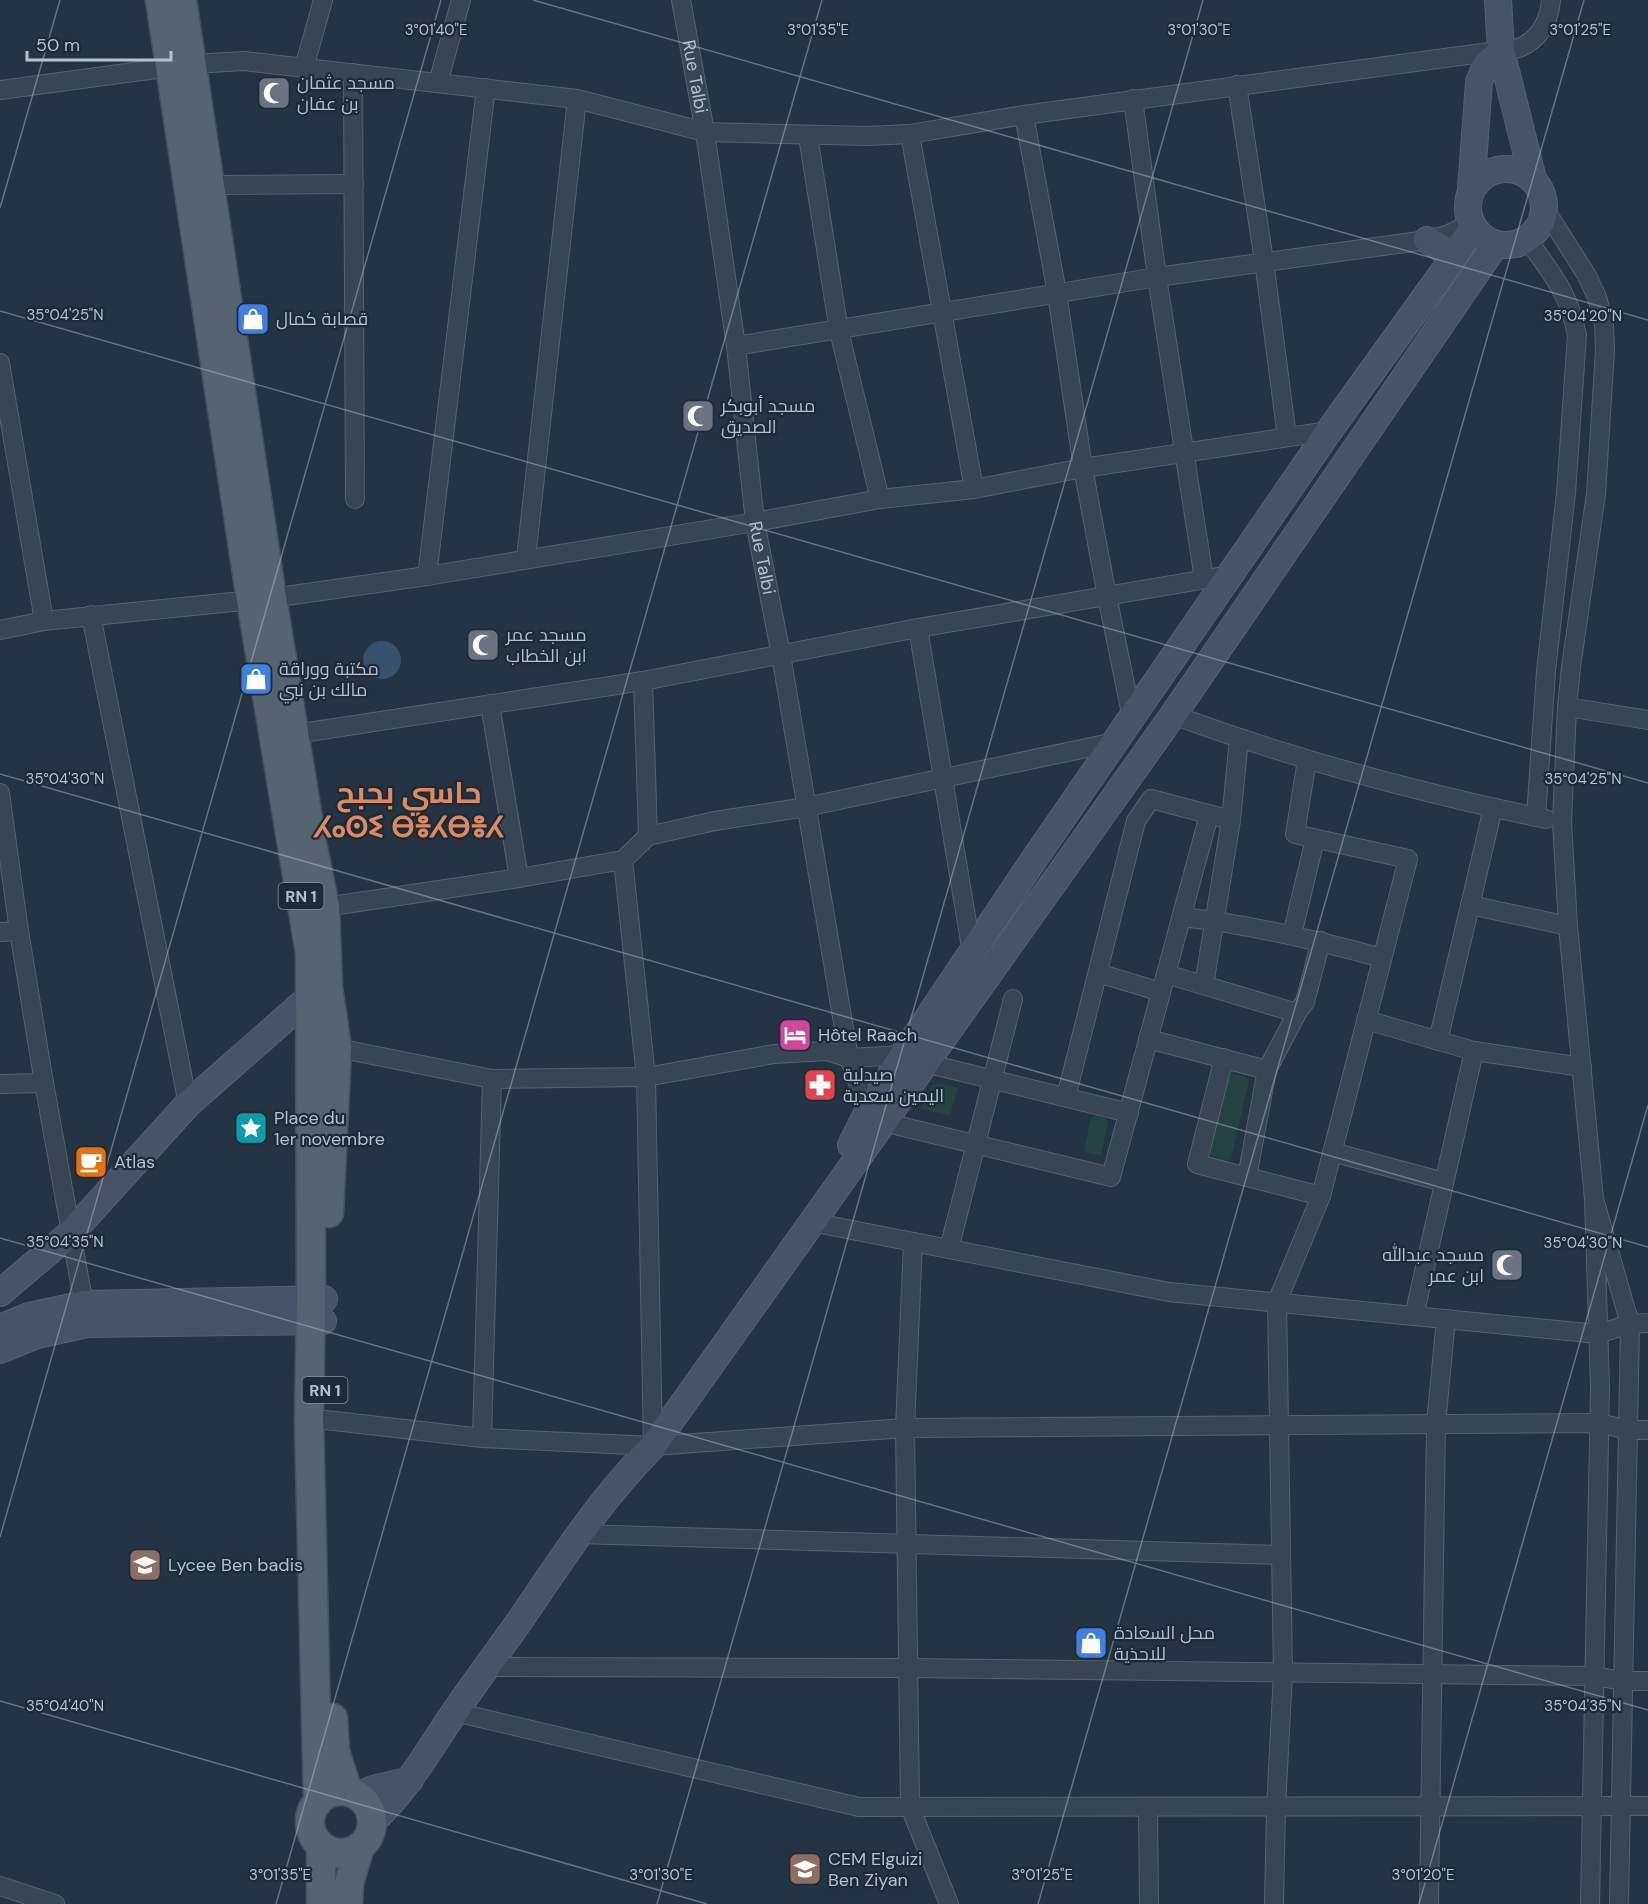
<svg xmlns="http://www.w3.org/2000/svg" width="1648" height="1904" font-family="'DM Sans',Cairo,'Noto Sans Tifinagh',sans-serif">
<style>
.green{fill:#264343}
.water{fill:#36516b}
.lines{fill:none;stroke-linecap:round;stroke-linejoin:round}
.street-casing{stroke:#56636f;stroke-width:20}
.secondary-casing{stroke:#56636f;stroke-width:28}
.primary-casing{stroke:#45515e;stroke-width:31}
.street{stroke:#384552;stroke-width:18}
.secondary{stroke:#465465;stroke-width:26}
.primary{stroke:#566472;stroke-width:28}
.ticks{fill:none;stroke:#b5c0cc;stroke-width:1.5;stroke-opacity:0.45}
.labels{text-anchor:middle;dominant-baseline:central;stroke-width:4.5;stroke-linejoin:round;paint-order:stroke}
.shield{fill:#1d2a37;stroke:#87939f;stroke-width:1.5}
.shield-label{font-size:16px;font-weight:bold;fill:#b5c0cc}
.street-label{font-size:18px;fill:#b5c0cc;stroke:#1d2a37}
.poi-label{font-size:18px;fill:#b5c0cc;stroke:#1d2a37;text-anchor:start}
.town-label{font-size:30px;font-weight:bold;fill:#de8a5e;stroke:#1d2a37}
.ticks-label{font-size:15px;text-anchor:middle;fill:#b5c0cc;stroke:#1d2a37;stroke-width:4.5;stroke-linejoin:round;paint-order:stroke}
</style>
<rect width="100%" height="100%" fill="#243443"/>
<path class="green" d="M1231 1073 1246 1077 1249 1082 1231 1158 1227 1161 1211 1156 1210 1151 1227 1078Z
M940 1084 958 1088 950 1115 920 1109 932 1085Z
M1096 1116 1105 1118 1108 1121 1101 1156 1084 1151 1091 1118Z"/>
<path class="water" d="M363 660a19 19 0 1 1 38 0a19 19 0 1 1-38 0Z"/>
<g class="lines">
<g class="street-casing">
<g id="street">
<path id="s1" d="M681 0 705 132 736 346 755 522 781 655 849 1058 868 1111 883 1122 1111 1177 1209 815"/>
<path d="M304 68 323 0"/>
<path d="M353 73 355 499"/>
<path d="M438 83 461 0"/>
<path d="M1237 85 1264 261 1287 437"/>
<path d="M0 90 193 64 244 61 577 99 705 132 867 136 910 134 1024 115 1519 48C1540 39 1549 22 1551 0"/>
<path d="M1133 99 1157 277 1204 579"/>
<path d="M1024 115 1057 293 1083 468 1107 596 1132 718"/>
<path d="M910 134 974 489"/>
<path d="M808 136 839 331 880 499"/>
<path d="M210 185 354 184"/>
<path d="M1544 208 1586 274 1597 297 1604 324 1605 350 1596 494 1571 667 1567 707 1562 822 1568 926 1594 1199"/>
<path d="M1527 239C1552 274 1568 291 1577 335L1566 493 1546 671 1536 817"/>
<path d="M736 346 1157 277 1427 240 1447 235 1471 223"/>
<path d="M0 363 44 621"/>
<path d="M526 558 577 99"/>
<path d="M427 576 486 88"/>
<path d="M91 615 188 1104"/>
<path d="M918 628 972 953"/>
<path d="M0 630 44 621 272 598 427 576 755 522 880 499 974 489 1083 468 1329 431"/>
<path d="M490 704 519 878"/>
<path d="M1567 707 1648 720"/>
<path d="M1173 715C1294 759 1420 793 1546 819"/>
<path d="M295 734 643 681 918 628 1230 575"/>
<path d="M0 793 19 931 44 1083 86 1316"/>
<path d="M648 836 715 821 806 807 1115 742"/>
<path d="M623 860 646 1077 653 1446"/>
<path d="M1470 905 1568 926"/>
<path d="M325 907 519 878 623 860 648 836 643 681"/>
<path d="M1181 917C1249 924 1316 940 1382 958"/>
<path d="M0 932 19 931"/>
<path d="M1292 935 1315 839"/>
<path d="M1098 973 1161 992"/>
<path d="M1166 974 1297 1013 1305 1002 1321 941"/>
<path d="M1204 985 1231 820 1239 739"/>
<path d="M1366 1020 1474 1051 1582 1067"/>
<path d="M1148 1039 1267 1070"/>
<path d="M1438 1041 1493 808"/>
<path d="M337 1048 492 1079 646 1077 774 1054 827 1051 849 1058 903 1055 925 1063 1129 1113"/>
<path d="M1224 1058 1197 1164 1321 1196"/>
<path d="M0 1084 44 1083"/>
<path d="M1066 1097 1136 821 1151 799 1231 820"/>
<path d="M1332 1152 1444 1182"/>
<path d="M1247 1177 1267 1070 1297 1013"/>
<path d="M811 1222 1169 1292 1598 1334 1630 1324 1648 1323"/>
<path d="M913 1242 905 1428 910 1807 949 1904"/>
<path d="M949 1249 1013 999"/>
<path d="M1414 1316 1474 1051"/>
<path d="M309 1420H326L482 1438 653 1446 905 1428 1599 1423 1628 1430H1648"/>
<path d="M482 1438 492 1079"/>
<path d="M579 1534 1281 1555"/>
<path d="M488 1667 909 1668 1594 1676 1623 1681H1648"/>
<path d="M455 1712 859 1807 1648 1806"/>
<path d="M1148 1808 1149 1904"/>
<path d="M0 1886 55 1904"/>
<path d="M1274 1904 1276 1808 1283 1673 1277 1302 1321 1196 1408 859 1295 834 1307 760"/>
<path d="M1429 1904 1436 1424 1446 1319"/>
<path d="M1590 1904 1600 1387 1594 1199 1630 1324 1619 1904"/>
</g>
</g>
<g class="secondary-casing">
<path id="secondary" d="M1498 0 1501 51 1533 179
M1468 207a38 38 0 1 1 76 0a38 38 0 1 1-76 0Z
M1471 189 1479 82 1486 65 1501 51
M1427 240C1439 246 1447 250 1449 264
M851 1145 868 1111 903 1055 1035 858 1329 431 1449 264 1473 227
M0 1293 72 1232 188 1104 311 996
M0 1328 29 1316 85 1304 324 1299
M0 1350 37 1335 87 1324 323 1321
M357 1796 373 1789 410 1780
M372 1822C406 1791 428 1751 454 1713 476 1681 500 1649 523 1616 563 1557 602 1497 653 1446L1173 715 1496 244"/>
</g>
<g class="primary-casing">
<path id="primary" d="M160 0 251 600 310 953 311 1299 309 1420 318 1802
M182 0 272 598 312 843 325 907 328 987 337 1048 329 1213
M333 1718 335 1751 348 1792
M310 1822a31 31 0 1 1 62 0a31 31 0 1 1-62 0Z
M321 1904V1846
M348 1904 349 1883 360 1847"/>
</g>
<use href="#street" class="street"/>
<use href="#secondary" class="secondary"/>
<use href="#primary" class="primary"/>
</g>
<path class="ticks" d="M533 0 1648 320M0 208 60 0M0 311 1648 783M0 774 1648 1247M0 1238 1648 1710M0 1537 441 0M0 1701 707 1904M276 1904 822 0M657 1904 1203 0M1038 1904 1584 0M1419 1904 1648 1105"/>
<defs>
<g id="mosque-square" transform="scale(1.725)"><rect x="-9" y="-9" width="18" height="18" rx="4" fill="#6b7280" stroke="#1d2a37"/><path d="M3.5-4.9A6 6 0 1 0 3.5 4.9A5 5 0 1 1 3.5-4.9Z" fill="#fff"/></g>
<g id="shop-square" transform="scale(1.725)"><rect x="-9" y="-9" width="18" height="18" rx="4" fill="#3f7fe0" stroke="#1d2a37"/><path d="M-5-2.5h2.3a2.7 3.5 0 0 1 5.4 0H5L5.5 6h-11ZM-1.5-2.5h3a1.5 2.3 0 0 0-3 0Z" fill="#fff"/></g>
<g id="hotel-square" transform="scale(1.725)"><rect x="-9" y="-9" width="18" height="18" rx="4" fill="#d1479c" stroke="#1d2a37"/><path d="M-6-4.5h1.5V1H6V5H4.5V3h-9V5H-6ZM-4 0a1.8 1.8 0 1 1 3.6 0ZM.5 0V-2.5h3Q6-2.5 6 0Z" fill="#fff"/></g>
<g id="pharmacy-square" transform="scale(1.725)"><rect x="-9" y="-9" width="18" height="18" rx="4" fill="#e0444e" stroke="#1d2a37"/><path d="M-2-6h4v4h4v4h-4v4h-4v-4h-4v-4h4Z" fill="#fff"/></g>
<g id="sight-square" transform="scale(1.725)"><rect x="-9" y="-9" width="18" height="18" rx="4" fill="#0f9aa8" stroke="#1d2a37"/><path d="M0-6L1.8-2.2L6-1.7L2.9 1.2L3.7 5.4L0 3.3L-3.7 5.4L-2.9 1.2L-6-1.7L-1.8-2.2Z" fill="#fff"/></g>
<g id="cafe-square" transform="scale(1.725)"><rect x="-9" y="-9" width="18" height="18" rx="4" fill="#e8710a" stroke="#1d2a37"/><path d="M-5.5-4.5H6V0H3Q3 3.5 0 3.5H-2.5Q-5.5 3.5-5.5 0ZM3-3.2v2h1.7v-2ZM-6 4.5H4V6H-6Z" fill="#fff"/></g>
<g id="school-square" transform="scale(1.725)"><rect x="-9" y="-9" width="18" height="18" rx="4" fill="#8d6e63" stroke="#1d2a37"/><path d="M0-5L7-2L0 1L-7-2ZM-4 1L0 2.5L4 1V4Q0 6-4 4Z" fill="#fff"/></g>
</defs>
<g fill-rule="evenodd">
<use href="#mosque-square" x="274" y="93"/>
<use href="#shop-square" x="253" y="319"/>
<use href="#mosque-square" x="698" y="416"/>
<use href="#mosque-square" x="483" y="645"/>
<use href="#shop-square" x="256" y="679"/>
<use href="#hotel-square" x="795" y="1035"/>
<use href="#pharmacy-square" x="820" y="1085"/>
<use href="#sight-square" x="251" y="1128"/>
<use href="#cafe-square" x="91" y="1162"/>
<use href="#mosque-square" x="1507" y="1265"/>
<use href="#school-square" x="145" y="1565"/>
<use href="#shop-square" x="1091" y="1643"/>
<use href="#school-square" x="805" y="1869"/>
</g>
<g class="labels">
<g class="shield">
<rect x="278.5" y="883" width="45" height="26" rx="4.5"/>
<rect x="302.5" y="1377" width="45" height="26" rx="4.5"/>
</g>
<g class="shield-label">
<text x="301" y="896">RN 1</text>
<text x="325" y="1390">RN 1</text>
</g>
<g class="street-label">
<text stroke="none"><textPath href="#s1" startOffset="78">Rue Talbi</textPath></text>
<text stroke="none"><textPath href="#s1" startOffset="564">Rue Talbi</textPath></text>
</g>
<g class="poi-label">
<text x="297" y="83">مسجد عثمان<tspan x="297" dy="21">بن عفان</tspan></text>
<text x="276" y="319">قصابة كمال</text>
<text x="721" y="406">مسجد أبوبكر<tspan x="721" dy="21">الصديق</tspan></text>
<text x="506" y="635">مسجد عمر<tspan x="506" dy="21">ابن الخطاب</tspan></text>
<text x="279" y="669">مكتبة ووراقة<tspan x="279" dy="21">مالك بن نبي</tspan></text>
<text x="818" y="1035">Hôtel Raach</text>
<text x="843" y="1075">صيدلية<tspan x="843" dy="21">اليمين سعدية</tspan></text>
<text x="274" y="1118">Place du<tspan x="274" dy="21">1er novembre</tspan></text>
<text x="114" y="1162">Atlas</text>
<text x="1484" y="1255" text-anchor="end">مسجد عبدالله<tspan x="1484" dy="21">ابن عمر</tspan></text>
<text x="168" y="1565">Lycee Ben badis</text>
<text x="1114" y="1633">محل السعادة<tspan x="1114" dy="21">للاحذية</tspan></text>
<text x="828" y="1859">CEM Elguizi<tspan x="828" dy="21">Ben Ziyan</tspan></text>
</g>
<g class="town-label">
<text x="409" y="792">حاسي بحبح<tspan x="409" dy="34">ⵃⴰⵙⵉ ⴱⴻⵃⴱⴻⵃ</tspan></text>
</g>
</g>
<g class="ticks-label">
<text x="436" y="35">3°01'40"E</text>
<text x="818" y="35">3°01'35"E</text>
<text x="1199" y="35">3°01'30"E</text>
<text x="1580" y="35">3°01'25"E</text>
<text x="65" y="320">35°04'25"N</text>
<text x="1583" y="321">35°04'20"N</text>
<text x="65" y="784">35°04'30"N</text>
<text x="1583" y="784">35°04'25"N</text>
<text x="65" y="1247">35°04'35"N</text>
<text x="1583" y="1248">35°04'30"N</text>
<text x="65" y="1711">35°04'40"N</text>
<text x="1583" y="1711">35°04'35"N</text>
<text x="280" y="1880">3°01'35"E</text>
<text x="661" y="1880">3°01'30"E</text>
<text x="1042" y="1880">3°01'25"E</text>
<text x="1423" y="1880">3°01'20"E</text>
</g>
<path d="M27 51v9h144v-9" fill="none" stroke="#b5c0cc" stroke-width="3"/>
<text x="36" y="51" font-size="18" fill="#b5c0cc" stroke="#1d2a37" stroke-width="4.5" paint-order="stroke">50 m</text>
</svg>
